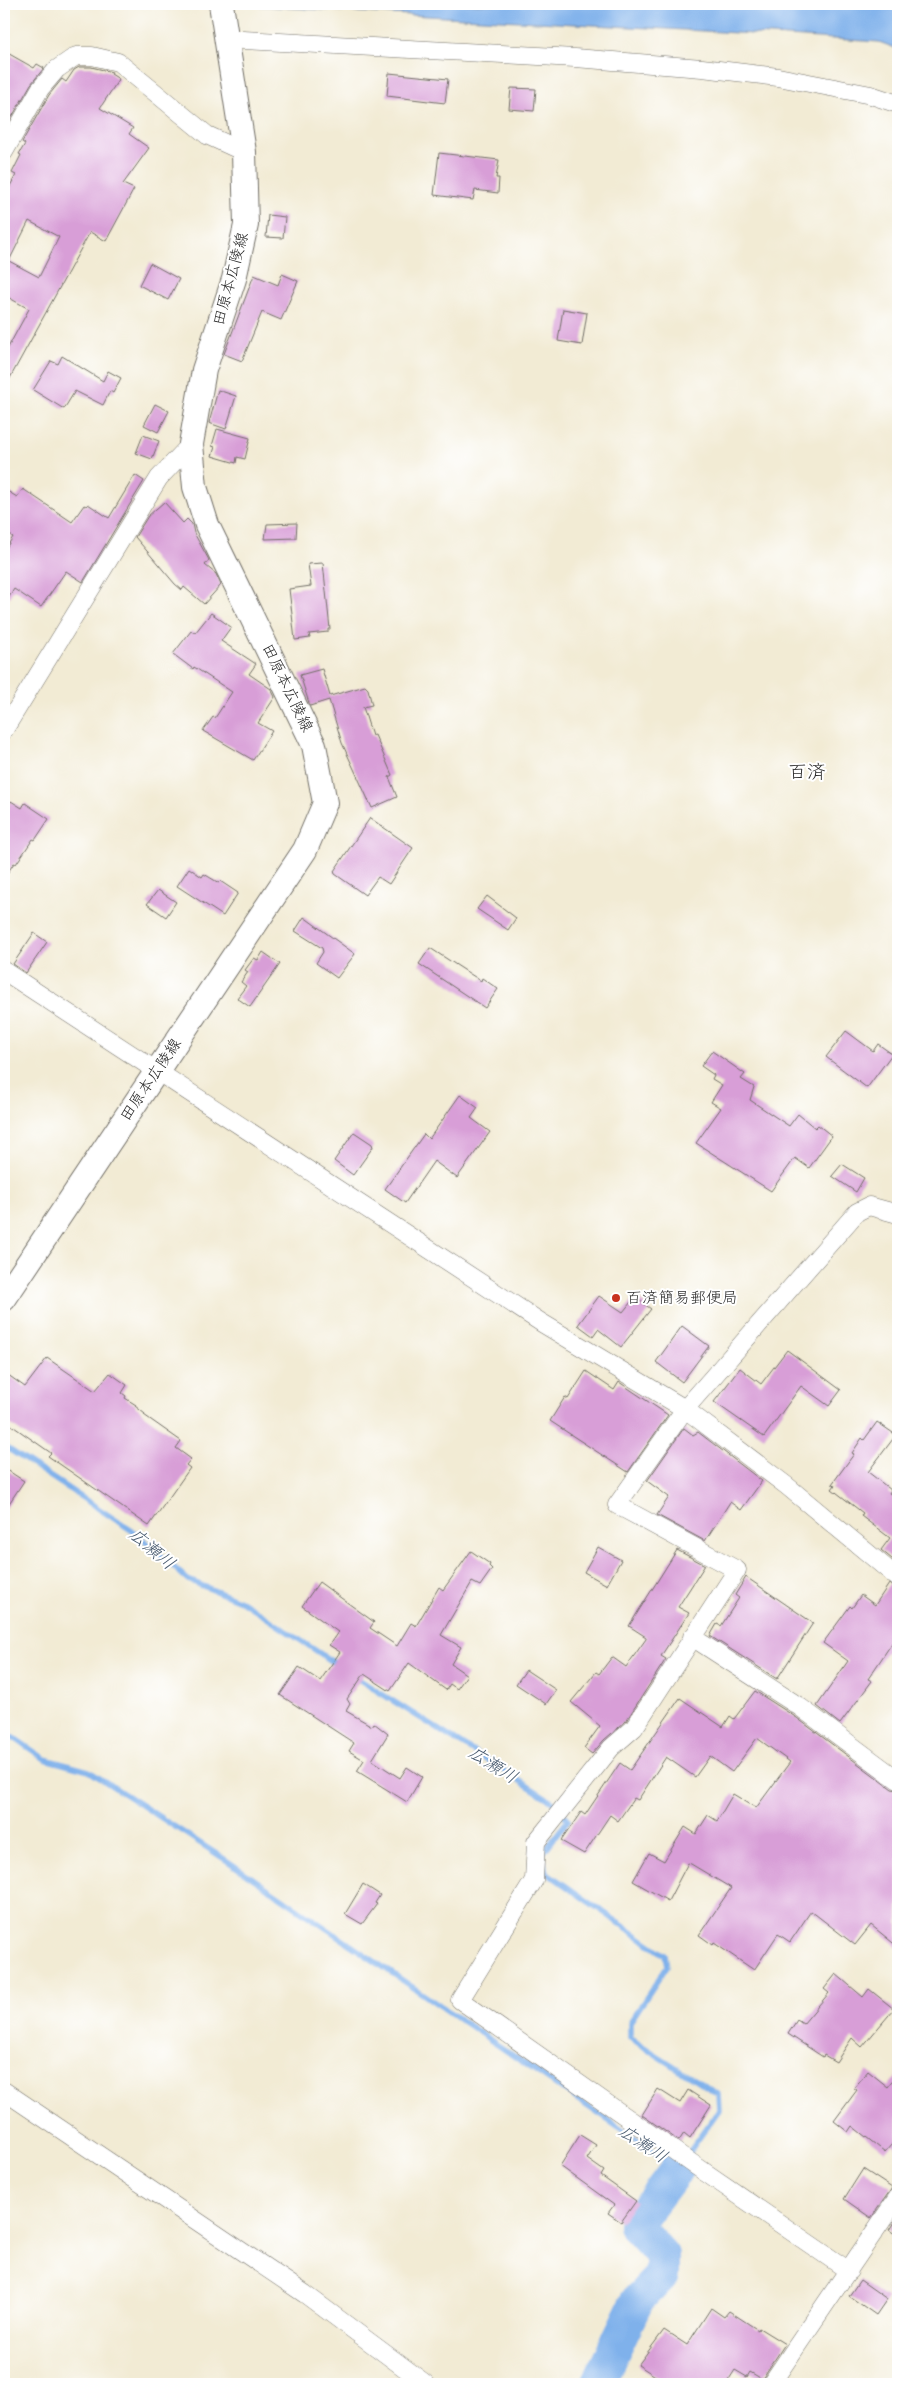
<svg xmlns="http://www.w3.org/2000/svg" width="902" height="2388" font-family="'Balsamiq Sans','Klee One',sans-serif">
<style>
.water{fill:#7fb1eb;stroke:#556e8b}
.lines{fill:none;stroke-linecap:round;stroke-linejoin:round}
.stream{stroke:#7fb1eb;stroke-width:5.5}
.river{stroke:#7fb1eb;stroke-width:34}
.building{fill:#d89ed7;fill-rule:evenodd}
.minor-casing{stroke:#716e66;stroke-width:19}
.secondary-casing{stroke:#716e66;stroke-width:26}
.minor{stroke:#fff;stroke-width:18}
.secondary{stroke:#fff;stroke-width:24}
.poi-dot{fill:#c8321e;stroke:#fff;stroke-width:2}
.labels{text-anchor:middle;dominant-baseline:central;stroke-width:4;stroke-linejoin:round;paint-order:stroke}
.street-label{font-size:16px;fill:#2b2b2b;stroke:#fff}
.poi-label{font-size:16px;fill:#2b2b2b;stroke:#fff;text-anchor:start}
.water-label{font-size:18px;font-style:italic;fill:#485a6e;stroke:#fff}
.quarter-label{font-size:19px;fill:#2b2b2b;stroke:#fff}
</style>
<rect width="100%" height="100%" fill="#fff"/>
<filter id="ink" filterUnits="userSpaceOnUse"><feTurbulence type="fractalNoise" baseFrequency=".02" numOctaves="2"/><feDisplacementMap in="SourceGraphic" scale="10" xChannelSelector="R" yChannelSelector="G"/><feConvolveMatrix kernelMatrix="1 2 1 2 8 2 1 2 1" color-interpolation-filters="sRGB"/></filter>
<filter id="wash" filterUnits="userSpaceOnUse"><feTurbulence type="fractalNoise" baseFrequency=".0096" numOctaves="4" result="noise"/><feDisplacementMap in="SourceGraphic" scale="20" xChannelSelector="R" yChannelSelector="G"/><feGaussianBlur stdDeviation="1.12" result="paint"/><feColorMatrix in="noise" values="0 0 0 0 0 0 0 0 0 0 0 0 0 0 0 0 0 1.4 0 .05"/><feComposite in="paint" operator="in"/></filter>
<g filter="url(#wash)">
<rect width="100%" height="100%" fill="#f2ebd4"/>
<path class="water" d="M233 4H898V49L879 42C664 27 448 19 233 4Z"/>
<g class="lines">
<path class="stream" d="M4 1446 137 1534 188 1580 243 1602 339 1666
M4 1731 45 1759 89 1771 229 1862 678 2168 719 2110 718 2094 630 2038V2022L667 1966 665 1955 546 1872 542 1854 568 1820 555 1803 355 1677"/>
<path class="river" d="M597 2384 637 2301 662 2275V2255L635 2225 678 2168"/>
</g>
<g id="blocks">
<path class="building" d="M4 51 34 68 37 64 44 68 31 84 4 131Z
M79 67H91L112 72 111 74 119 79 100 108 133 128 129 134 149 148 123 184 134 189 106 241 90 232 4 389V355L29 309 4 295V197L16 175 12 173 21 155 19 154 25 144 22 142 49 95 62 79 66 82 74 70ZM29 221 59 237 39 277 9 261Z
M389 73 448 79 445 103 387 96Z
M511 88 536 89 534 111 509 109Z
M439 153 499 160 496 178H499L498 193 475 190 473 200 434 195Z
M268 215 285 217 283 238 266 237Z
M150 263 179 279 168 300 139 285Z
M282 274 298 281 281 320 262 312 242 361 224 354 254 275 278 285Z
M563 309 587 313 582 345 558 341Z
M62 356 103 381 108 371 121 378 113 393 110 391 103 405 75 391 64 409 33 390 51 361 58 364Z
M218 390 236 396 226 429 209 423Z
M155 404 169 411 158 432 144 425Z
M217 429 250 438 245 459 237 457 236 463 212 456 215 447 212 446Z
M143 435 159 441 152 459 136 453Z
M135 475 144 481 83 582 66 571 41 607 14 589 4 605V551L13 537 4 531V489L17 497 23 489 72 522 84 505 86 506 88 504 109 518Z
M164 502 183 523 187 519 192 524 194 533 209 560 205 565 216 574 221 585 204 604 184 587 182 590 175 584 135 537 148 516Z
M297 523 296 538 265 539 267 524Z
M323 563 330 629H328V632L309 634 310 638 295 640 289 589 311 586 308 564Z
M211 613 231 627 221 641 256 664 249 674 271 689 275 697 258 723 272 731 253 760 203 731 213 717 215 718 232 692 194 667 193 669 173 654 191 631 195 633Z
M322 669 330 696 365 686 368 689 372 705 363 707 372 736 375 735 392 775 389 777 397 797 372 808 342 743 329 700 310 706 300 675Z
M11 801 22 808 25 803 49 819 35 840 33 839 16 864 14 863 4 878V812Z
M370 818 413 848 389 884 378 877 365 895 335 874 334 871Z
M189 868 202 877 204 874 219 883 220 881 238 893 223 916 177 886Z
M158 890 176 902 166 917 147 904Z
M487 896 516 918 508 930 477 909Z
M304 917 355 954 337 978 316 963 323 952 322 948 295 931Z
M34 933 47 942 26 973 13 964Z
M430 948 481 981 482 978 498 989 485 1008 419 964Z
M263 952 280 964 250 1007 237 998 246 986 241 982 248 972 245 970 254 958 258 960Z
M846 1031 873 1051 878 1044 892 1054 867 1088 826 1057Z
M712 1051 745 1074 741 1079 754 1087 750 1100 789 1126 798 1114 815 1128 818 1125 832 1136 809 1168 795 1158 771 1191 696 1143 721 1108 711 1102 722 1085 712 1079 714 1075 701 1066Z
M460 1095 478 1108 471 1118 490 1132 457 1178 434 1161 405 1203 385 1189 424 1134 429 1139Z
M354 1132 372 1144 373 1147 353 1175 334 1161Z
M842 1164 864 1178 856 1192 832 1176Z
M599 1296 623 1312 635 1297 651 1309 621 1347 598 1329 593 1336 578 1325Z
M682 1326 709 1346 682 1382 656 1362Z
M787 1350 841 1390 829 1406 801 1386 764 1437 714 1402 740 1368 761 1384Z
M47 1358 95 1391 110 1373 127 1385 122 1393 126 1396 125 1398 136 1405 135 1406 145 1414 144 1415 181 1441 176 1448 191 1459 186 1465 190 1468 149 1526 48 1456 51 1453 4 1420V1372L25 1387Z
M586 1371 614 1390 619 1382 668 1415 628 1472 550 1421 565 1397 568 1399Z
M877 1422 896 1435 868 1472 891 1490 889 1493 898 1500V1564L881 1550 890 1538 861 1516 863 1513 832 1489 835 1485 832 1484 854 1454 852 1453 862 1438 864 1440Z
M684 1428 693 1435 698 1432 762 1481 741 1510 730 1502 705 1541 657 1515 669 1497 647 1481Z
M4 1468 24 1481 4 1511Z
M598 1547 621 1560 607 1585 584 1572Z
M677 1550 705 1565 678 1607 689 1613 661 1656 666 1659 626 1721 604 1740 592 1754 584 1748 600 1726 571 1702 596 1672 599 1674 612 1657 626 1667 646 1639V1637L629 1626Z
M471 1551 490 1564 489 1566 492 1569 480 1586 472 1582 441 1635 461 1647 451 1664 467 1675 457 1689 450 1684 446 1690 409 1663 390 1691 364 1674 347 1699 350 1704 346 1711 372 1726 374 1723 388 1734 372 1760 400 1778 407 1767 422 1777 407 1802 357 1771 364 1760 349 1751 354 1743 280 1695 299 1667 320 1681 340 1652 329 1645 338 1632 302 1606 319 1582 374 1622 370 1628 397 1646 411 1623 416 1626 439 1587 443 1590Z
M746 1577 813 1623 777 1679 710 1636 717 1624 721 1626 739 1598 735 1595Z
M889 1584 898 1588V1634L868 1679 872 1681 840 1724 817 1706 848 1661 823 1643 850 1606 852 1608 861 1595 875 1605Z
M526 1670 556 1690 546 1704 516 1684Z
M755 1691 797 1718 892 1789 898 1790V1947L871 1925 855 1945 811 1911 790 1942 778 1934 754 1970 714 1943 713 1945 699 1935 731 1888 691 1864 688 1863 668 1901 633 1881 649 1853 664 1861 685 1827 696 1834 708 1815 717 1821 733 1794 756 1808 790 1762 757 1738 732 1772 710 1756 695 1777 666 1757 638 1800 634 1798 618 1821 610 1815 584 1854 561 1841 581 1812 585 1815 620 1763 630 1770 680 1698 723 1727 730 1716 734 1719Z
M363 1884 380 1895 375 1903 377 1904 362 1924 345 1914Z
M836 1974 863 1997 869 1989 894 2009 862 2047 852 2038 836 2062 824 2055 823 2057 788 2034 797 2020 803 2024 829 1993 824 1989Z
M868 2071 888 2087 898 2074V2149L892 2144 885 2152 852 2126 848 2132 834 2121 857 2090 854 2088Z
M658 2089 680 2103 688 2090 711 2105 690 2138 684 2133 679 2141 642 2115Z
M580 2135 596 2145 587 2159 604 2171 601 2176 636 2201 621 2222 608 2213 614 2205 560 2166Z
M863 2169 892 2188 871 2218 844 2199Z
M898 2216V2236L889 2230Z
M860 2280 887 2299 876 2315 849 2296Z
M711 2308 724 2317 729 2311 758 2330 759 2328 785 2344 762 2379 750 2372 747 2377 735 2370 726 2384H668L638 2365 664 2330 687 2345Z"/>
</g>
</g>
<g filter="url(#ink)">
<use href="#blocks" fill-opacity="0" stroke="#716e66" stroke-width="1"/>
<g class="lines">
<g class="minor-casing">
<path id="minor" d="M225 39 575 58 702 68 778 77 871 95 898 104
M4 152 40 89 57 69 76 56H92L118 62 207 135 244 152
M4 730 159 478 191 444
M4 971 542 1323 685 1409 787 1486 898 1578
M692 1637 800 1707 898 1780
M4 2091 305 2294 426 2384
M849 2271 693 2164 460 2000 534 1880 536 1842 611 1748 634 1728 737 1570 617 1505 685 1409 857 1212 869 1206 898 1214
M771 2384 898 2197"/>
</g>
<g class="secondary-casing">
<path id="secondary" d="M4 1299 305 850 325 803 314 745 207 525 195 487 191 444 204 370 234 279 246 225 244 152 221 4"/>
</g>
<use href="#minor" class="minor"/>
<use href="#secondary" class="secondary"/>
</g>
</g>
<circle class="poi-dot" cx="616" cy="1298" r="5"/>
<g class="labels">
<g class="street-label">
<text transform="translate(231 279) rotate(-75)">田原本広陵線</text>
<text transform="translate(287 688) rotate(64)">田原本広陵線</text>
<text transform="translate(151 1080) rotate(-56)">田原本広陵線</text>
</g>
<g class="poi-label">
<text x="626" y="1298">百済簡易郵便局</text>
</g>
<g class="water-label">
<text transform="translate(152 1549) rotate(40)">広瀬川</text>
<text transform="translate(493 1765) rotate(32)">広瀬川</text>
<text transform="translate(643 2144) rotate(34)">広瀬川</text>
</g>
<g class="quarter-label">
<text x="807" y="772">百済</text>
</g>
</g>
<rect width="902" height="2388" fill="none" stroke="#fff" stroke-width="20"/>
</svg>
